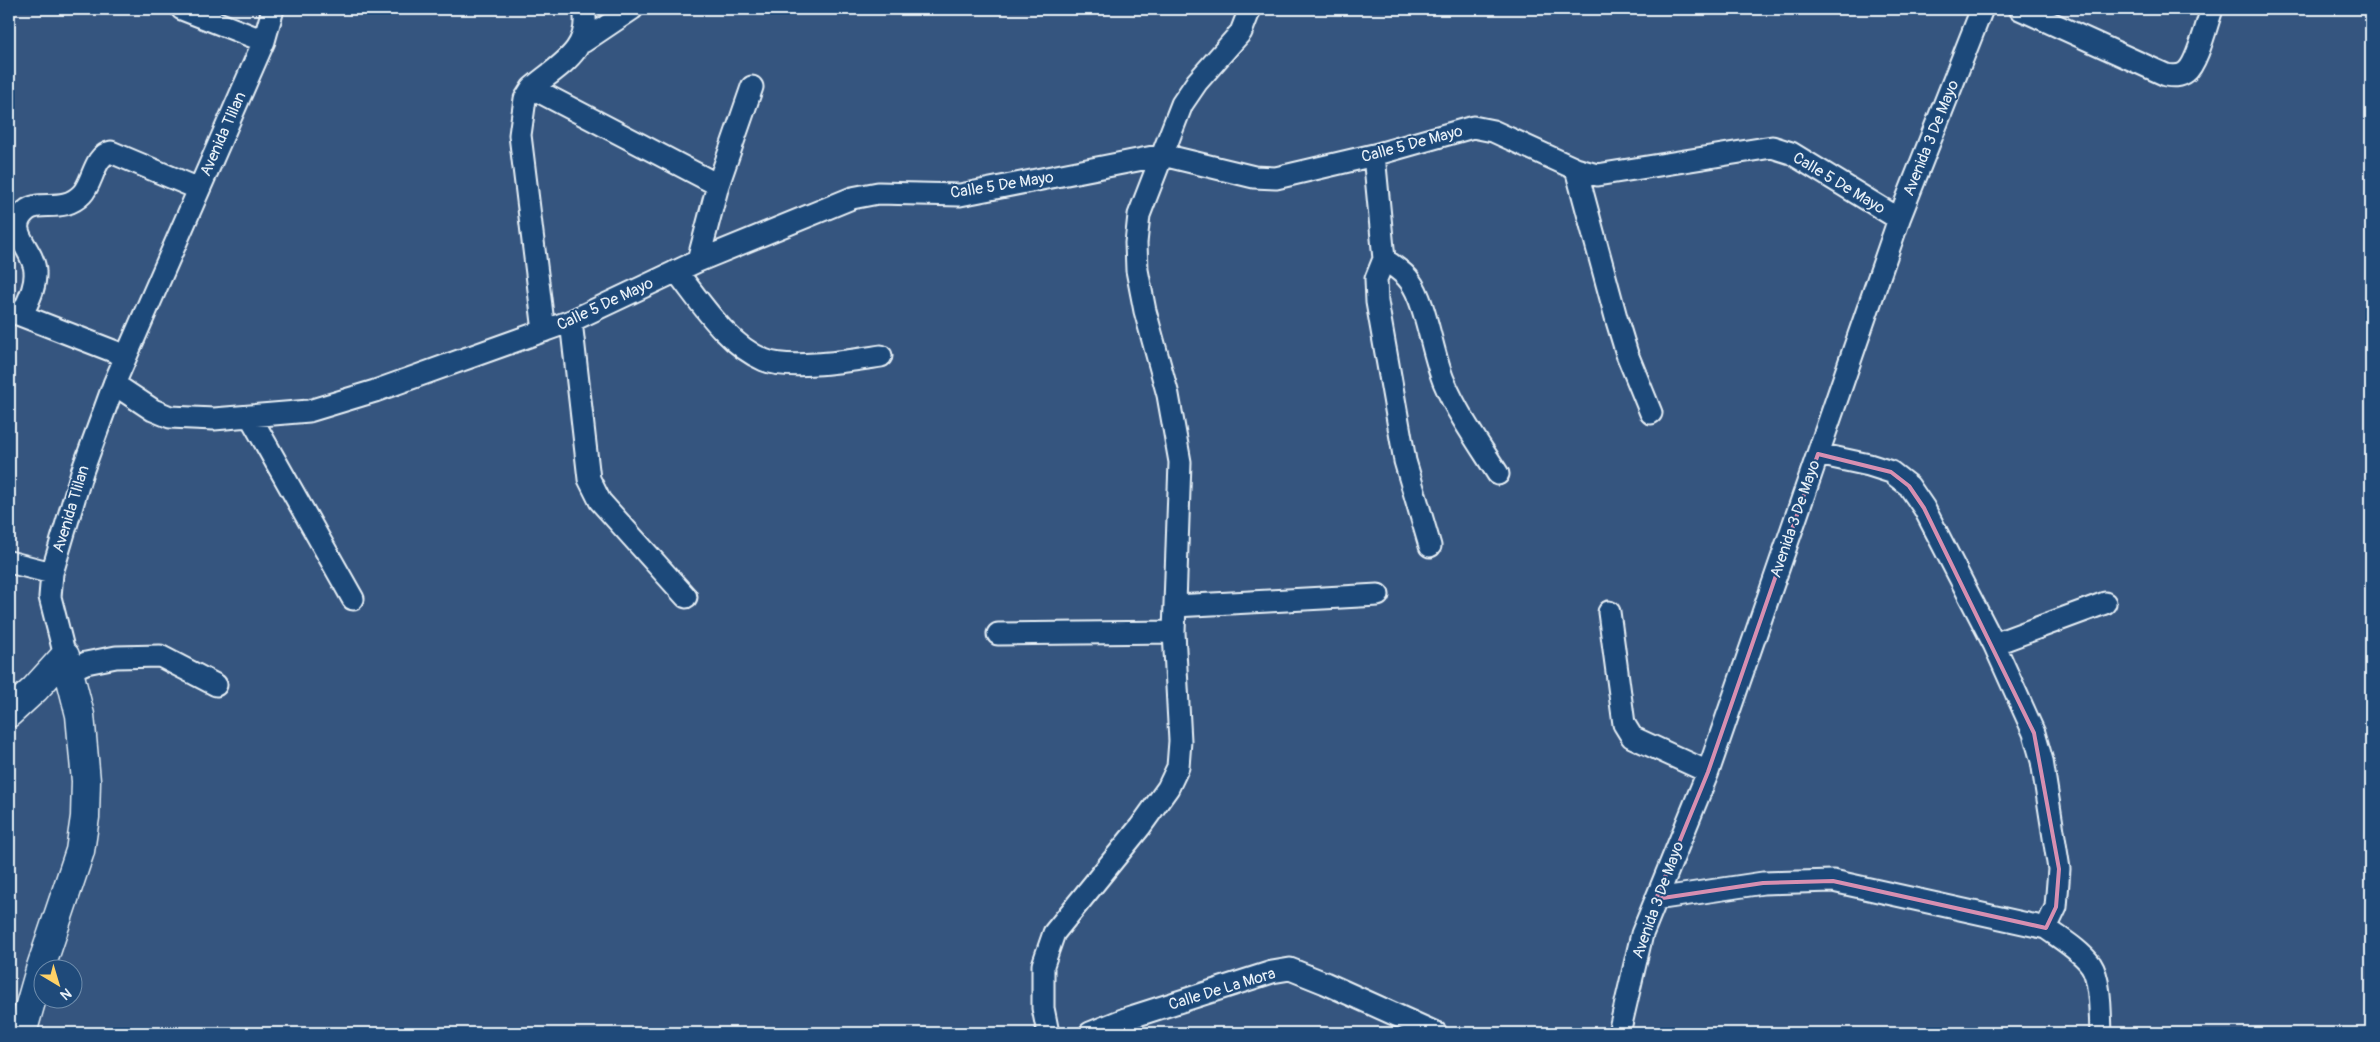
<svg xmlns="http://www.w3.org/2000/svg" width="2380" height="1042" font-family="Pangolin,sans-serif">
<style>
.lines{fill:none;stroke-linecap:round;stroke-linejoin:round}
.minor-casing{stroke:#e8f1f8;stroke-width:25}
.major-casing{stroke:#e8f1f8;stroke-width:31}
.minor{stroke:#1f4a7a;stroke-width:21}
.major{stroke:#1f4a7a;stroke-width:28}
.marked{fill:none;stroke:#d78fb1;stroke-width:4;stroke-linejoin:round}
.labels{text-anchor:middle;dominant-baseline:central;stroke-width:4;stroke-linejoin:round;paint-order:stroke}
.street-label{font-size:16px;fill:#e8f1f8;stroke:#1f4a7a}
</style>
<rect width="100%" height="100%" fill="#35557f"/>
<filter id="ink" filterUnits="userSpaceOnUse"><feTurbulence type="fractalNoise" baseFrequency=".02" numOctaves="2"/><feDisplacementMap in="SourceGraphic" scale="10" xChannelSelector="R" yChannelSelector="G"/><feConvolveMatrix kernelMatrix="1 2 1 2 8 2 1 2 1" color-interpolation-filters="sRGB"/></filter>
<g filter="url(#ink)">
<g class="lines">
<g class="minor-casing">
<path id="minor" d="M182 9 264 41
M2020 9 2166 75C2173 76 2180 77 2186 72 2197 64 2207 23 2212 9
M583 42 632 9
M532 88C559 65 592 50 584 9
M1374 155 1384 259 1376 279 1377 302 1405 461 1430 546
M1576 169 1617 321 1627 354 1651 413
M1384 259C1393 266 1404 272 1410 281 1426 302 1432 354 1444 382 1458 415 1479 444 1498 474
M698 261 718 185 752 87
M676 271C700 301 726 344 764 360 789 371 853 360 881 356
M10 311 126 356
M22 315C28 301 36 287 35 272 35 249 3 231 26 211 39 199 63 214 82 194 93 183 94 155 111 152L199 189
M571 321 589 479 600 501 686 597
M544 331 520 135 525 99 532 88 718 185
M114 384 153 410 170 417 214 419 309 411 375 391 571 321 698 261 852 198 878 193 960 195 1163 155 1254 177 1276 178 1374 155 1473 127 1493 131 1576 169 1597 175 1772 147 1791 153 1899 219
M250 416 353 599
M1818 454 1869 465 1891 472 1909 486 1924 508 1994 644 2034 733 2042 761 2059 869 2056 907 2046 928
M9 562 52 573
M1175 606 1378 595
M1609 612 1624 724 1632 737 1708 772
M998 634 1174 632
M1994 644 2105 603
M65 656 50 597 52 573 82 472 114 384 264 41 273 9
M70 670 86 663 116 657 160 656 216 685
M1656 899 1763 883 1833 881 2046 928C2061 939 2080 950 2091 965 2101 980 2100 1015 2101 1033
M1048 1033 1043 1008V965L1054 933 1140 827 1168 788 1178 767 1180 741 1174 632 1180 462 1168 395 1145 311 1137 270 1136 243 1139 215 1182 104 1197 82 1241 32 1250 9
M1090 1033 1125 1019 1272 972 1290 969 1325 983 1436 1033
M1619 1033 1642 934 1708 772 1899 219 1982 9"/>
</g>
<g class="major-casing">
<path id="major" d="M9 713 35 689 65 656
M22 1033 40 970 80 851 85 817 86 781 80 715 65 656"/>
</g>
<use href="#minor" class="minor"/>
<use href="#major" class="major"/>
</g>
</g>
<path class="marked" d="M1818 454 1891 472 1909 486 1924 508 2034 733 2059 869 2056 907 2046 928 1833 881 1763 883 1656 899 1708 772Z"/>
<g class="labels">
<g class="street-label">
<text transform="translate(223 134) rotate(-66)">Avenida Tlilan</text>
<text transform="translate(1931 138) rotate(-68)">Avenida 3 De Mayo</text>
<text transform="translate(1412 144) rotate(-15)">Calle 5 De Mayo</text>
<text transform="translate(1839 183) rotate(31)">Calle 5 De Mayo</text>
<text transform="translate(1002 185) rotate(-9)">Calle 5 De Mayo</text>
<text transform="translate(605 304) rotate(-25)">Calle 5 De Mayo</text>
<text transform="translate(71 509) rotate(-73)">Avenida Tlilan</text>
<text transform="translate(1795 519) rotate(-71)">Avenida 3 De Mayo</text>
<text transform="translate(1658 900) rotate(-70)">Avenida 3 De Mayo</text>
<text transform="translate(1222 989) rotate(-17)">Calle De La Mora</text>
</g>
</g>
<rect width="2380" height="1042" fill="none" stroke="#1f4a7a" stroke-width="30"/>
<rect x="15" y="15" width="2350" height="1012" fill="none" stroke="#e8f1f8" stroke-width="2" filter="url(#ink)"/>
<g transform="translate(58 984) rotate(142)"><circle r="24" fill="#1f4a7a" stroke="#6f8dac"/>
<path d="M0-4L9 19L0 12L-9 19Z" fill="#ffd166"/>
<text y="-8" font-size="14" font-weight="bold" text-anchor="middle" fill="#e8f1f8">N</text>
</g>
</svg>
